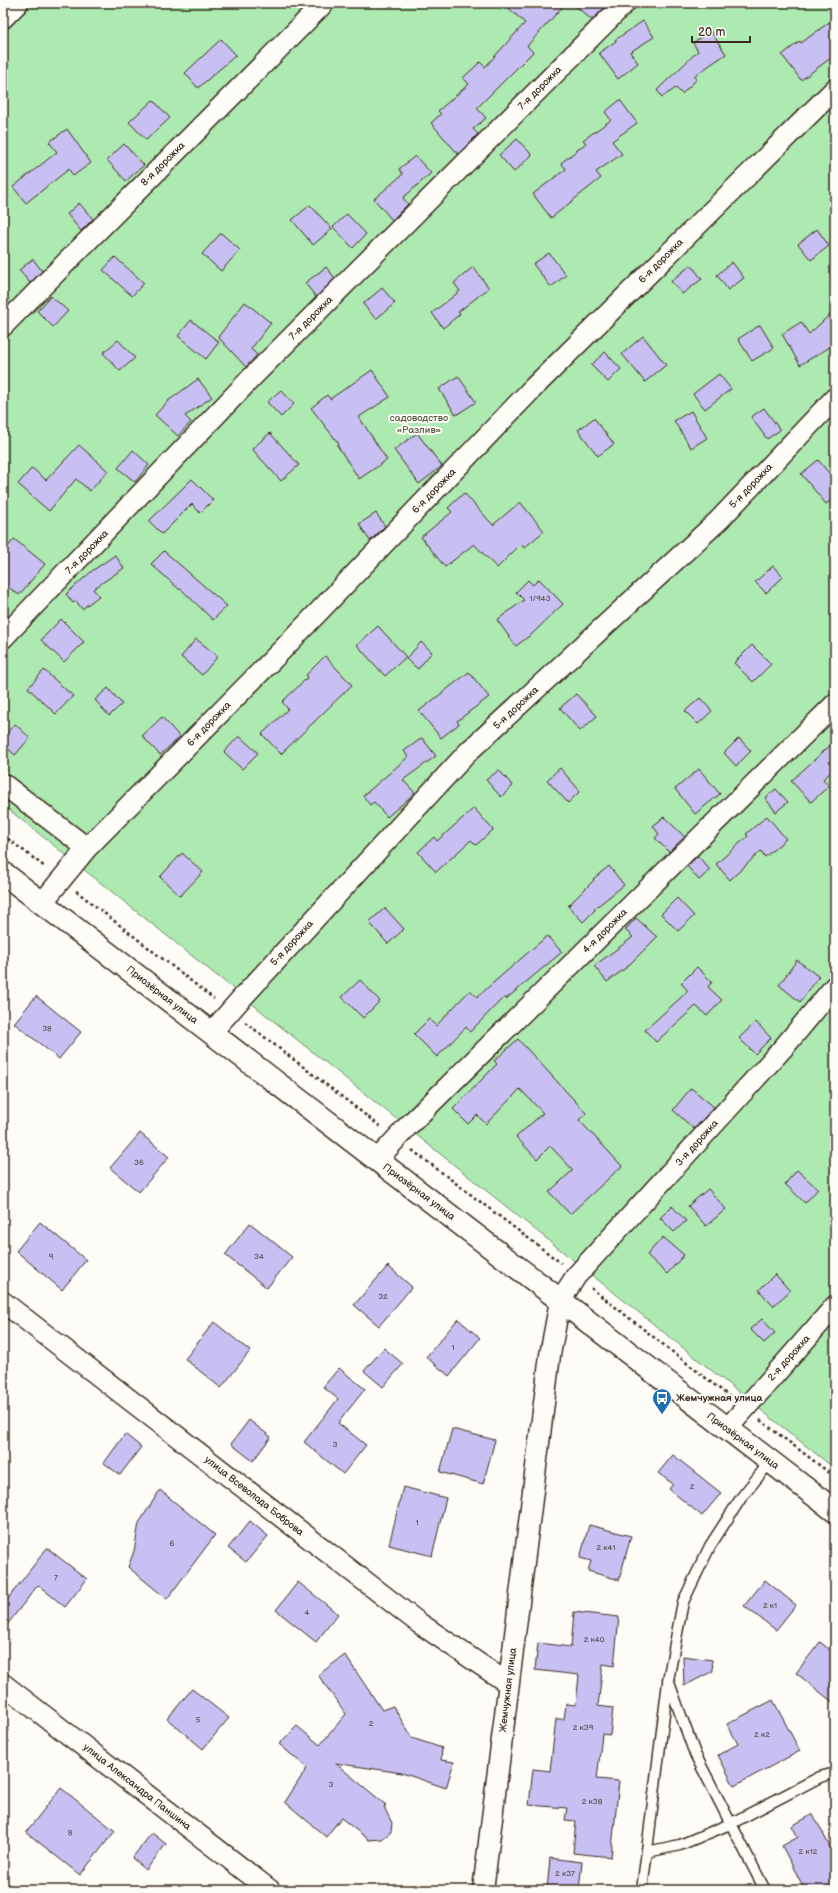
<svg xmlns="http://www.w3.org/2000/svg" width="838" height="1893" font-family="'Balsamiq Sans',sans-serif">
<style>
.green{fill:#aceab1;stroke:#748a68}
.building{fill:#c8c0f2;stroke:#3b2a1e}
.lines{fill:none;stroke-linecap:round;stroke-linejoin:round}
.service-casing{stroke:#3b2a1e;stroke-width:13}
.minor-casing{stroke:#3b2a1e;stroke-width:23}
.tertiary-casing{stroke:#3b2a1e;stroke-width:25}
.path{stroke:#3b2a1e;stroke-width:2.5;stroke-dasharray:3 3;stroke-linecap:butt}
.service{stroke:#fdfcf7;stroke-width:10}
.minor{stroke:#fdfcf7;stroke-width:20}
.tertiary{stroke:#fdfcf7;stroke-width:22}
.labels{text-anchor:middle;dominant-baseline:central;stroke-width:4;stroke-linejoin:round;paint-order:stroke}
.number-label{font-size:8px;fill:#5e5053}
.street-label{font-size:10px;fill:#3b2a1e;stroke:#fdfcf7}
.park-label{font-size:10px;fill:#575a43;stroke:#fdfcf7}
.poi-label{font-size:10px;font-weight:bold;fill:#3b2a1e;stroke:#fdfcf7;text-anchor:start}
</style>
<rect width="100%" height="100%" fill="#fdfcf7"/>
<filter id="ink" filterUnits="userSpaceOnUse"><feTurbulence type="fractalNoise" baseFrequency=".025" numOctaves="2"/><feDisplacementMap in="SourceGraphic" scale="8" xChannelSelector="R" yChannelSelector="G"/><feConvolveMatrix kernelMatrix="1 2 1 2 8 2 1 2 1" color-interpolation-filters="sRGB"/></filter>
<g filter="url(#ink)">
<path class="green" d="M3 3H835V1469L3 805Z"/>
<path class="building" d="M503 3H566L527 46 533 52 477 108 486 118 473 129 478 134 458 154 431 123 441 114 438 111 469 84 463 78 480 62 485 67 525 23Z
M572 3H609L592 20Z
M835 18V55L801 80 782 55 800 41 801 43Z
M643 21 654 37 630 52 638 63 618 79 599 53 616 41 615 40Z
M710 30 726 54 694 76 697 79 682 94 676 88 662 97 657 90 698 51 693 43Z
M221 39 236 55 198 88 185 73Z
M153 100 170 118 146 140 129 122Z
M620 100 637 123 612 141 622 154 596 172 601 178 551 218 533 194 566 169 561 163 586 143 583 140 611 120 605 112Z
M67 129 91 163 73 176 69 169 26 203 13 187 57 152 49 142Z
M517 139 532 155 514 172 499 155Z
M124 144 144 165 126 181 107 160Z
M415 156 431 173 403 198 408 204 392 220 374 199 403 174 399 169Z
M79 203 93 219 81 231 67 214Z
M310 205 332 229 313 245 292 220Z
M347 214 366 234 353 248 333 227Z
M817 229 829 246 811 260 798 244Z
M221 233 240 250 221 271 202 254Z
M549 253 566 275 551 287 533 264Z
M115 257 144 283 132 296 103 270Z
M33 259 42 271 30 283 19 270Z
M732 262 744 278 728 290 717 275Z
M691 265 702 279 682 294 671 281Z
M326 267 335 278 316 297 305 283Z
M473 267 489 288 458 312 460 314 443 328 432 313 460 291 454 283Z
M382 288 395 303 376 319 363 304Z
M51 296 68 311 53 327 37 311Z
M245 302 271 323 251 349 257 355 246 367 218 337Z
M835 310V344L800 365 782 334 801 322 809 334Z
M191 320 219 342 206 359 178 336Z
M760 325 774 348 752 361 738 339Z
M643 336 666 365 645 382 622 354Z
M118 340 135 358 120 371 103 353Z
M605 352 621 369 608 382 591 365Z
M372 370 390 397 359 417 387 460 359 479 337 445 339 444 311 408 327 395 330 399Z
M719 374 731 389 705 409 693 394Z
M458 376 476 402 456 415 439 389Z
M198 379 212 397 185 416 191 422 178 436 155 415 168 401Z
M281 390 294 404 281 417 267 402Z
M764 408 780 430 767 439 751 417Z
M691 411 707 438 691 448 674 421Z
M594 418 614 444 598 456 578 430Z
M270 433 299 465 281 481 252 449Z
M417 433 442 466 419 484 394 450Z
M79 445 108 471 90 491 76 479 49 511 18 484 32 468 46 480Z
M133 450 149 465 135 482 118 468Z
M818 460 835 480V497L826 504 801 474Z
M192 479 213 500 200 513 192 504 162 534 149 521Z
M464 493 493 525 520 502 544 531 524 548 521 544 497 568 474 544 445 567 421 537 452 512 448 508Z
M376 513 385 526 370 541 359 524Z
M14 539 45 564 19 595 3 583V553Z
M164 551 227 606 213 620 181 589 180 590 151 564Z
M115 555 124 568 93 589 99 596 82 609 76 601 73 603 66 594 92 571Z
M773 566 783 577 766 593 755 582Z
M539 579 563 604 532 634 516 646 497 620 524 600 516 592 528 580 533 585Z
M61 619 84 642 64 662 41 640Z
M378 626 406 657 385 676 357 645Z
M196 639 218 656 202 675 181 657Z
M421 642 432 652 418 669 406 659Z
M752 645 771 664 753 682 734 663Z
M325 656 352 685 281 754 262 734 288 709 282 702 308 677 306 675Z
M44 670 73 696 56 714 28 688Z
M469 672 489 697 457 721 459 724 441 738 419 711Z
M108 688 122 704 109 716 95 700Z
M576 694 597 716 580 731 560 708Z
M700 698 712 711 698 724 685 711Z
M162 717 180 737 160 755 142 736Z
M15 724 30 738 15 755 3 744V737Z
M239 736 258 753 242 769 224 752Z
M422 738 436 756 403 780 415 793 387 817 374 802 370 805 363 796 408 757 404 751Z
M739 738 751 751 736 766 724 753Z
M835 741V769L823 779 829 786 811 802 791 781Z
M560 768 580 791 568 803 547 780Z
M699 769 720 794 695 814 675 789Z
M499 770 513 786 501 797 486 780Z
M776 789 788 802 776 812 765 798Z
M474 808 493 830 476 845 471 840 436 872 418 852 434 837 437 841Z
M767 816 786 839 765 857 761 851 730 880 716 864 748 836 746 834Z
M664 817 685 837 669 852 655 838 659 834 653 826Z
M182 853 203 872 180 896 160 877Z
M698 856 710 870 699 880 687 866Z
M609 866 624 885 594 909 595 910 583 922 568 906 594 880 593 879Z
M677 898 694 916 678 931 661 914Z
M385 908 404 929 388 944 369 922Z
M636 918 657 937 627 967 607 982 594 966 633 937 625 930Z
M547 936 562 952 506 999 504 997 470 1032 466 1027 437 1057 414 1034 429 1019 436 1026 470 990 477 997Z
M797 960 819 977 800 1002 779 985Z
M697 967 712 982 708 987 722 1000 707 1016 696 1006 656 1042 645 1030 688 991 681 983Z
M360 980 380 1001 363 1018 342 997Z
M36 996 81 1032 59 1059 14 1023Z
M756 1022 771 1038 755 1054 739 1038Z
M518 1039 586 1113 579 1120 622 1166 570 1214 549 1192 573 1170 550 1146 537 1159 516 1137 543 1113 520 1089 486 1124 477 1115 468 1124 453 1109 497 1064 494 1061Z
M691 1088 714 1107 694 1129 673 1110Z
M140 1133 169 1157 139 1192 110 1168Z
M797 1170 818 1189 805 1203 785 1184Z
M708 1189 726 1209 706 1226 688 1206Z
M672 1206 686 1221 674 1232 660 1218Z
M40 1222 86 1260 62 1290 16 1251Z
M250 1223 292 1257 267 1288 225 1255Z
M663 1237 684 1255 667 1274 647 1255Z
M388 1266 412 1287 379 1326 354 1305Z
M775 1274 790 1291 773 1306 759 1290Z
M458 1319 480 1338 449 1376 426 1357Z
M762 1319 775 1333 764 1343 750 1329Z
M214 1322 250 1351 221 1388 185 1359Z
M384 1348 403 1364 383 1387 364 1371Z
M339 1368 365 1389 338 1423 366 1445 343 1474 304 1442 338 1399 323 1387Z
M249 1420 271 1437 253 1461 231 1444Z
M452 1429 495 1440 483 1484 440 1472Z
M125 1434 141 1447 120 1475 104 1463Z
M673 1455 721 1493 702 1516 669 1489 673 1484 658 1473Z
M403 1487 446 1498 432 1556 389 1545Z
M160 1490 215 1535 167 1599 128 1567 134 1551 139 1523Z
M250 1521 268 1536 246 1562 228 1548Z
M589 1525 631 1536 619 1580 588 1571 591 1561 580 1558Z
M47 1548 87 1579 65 1607 38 1585 3 1630V1605Z
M765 1580 796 1605 776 1630 744 1606Z
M298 1582 338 1614 316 1642 276 1610Z
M574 1612 619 1617 614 1666 603 1664 598 1706 613 1708 610 1735 602 1734 597 1779 619 1781 611 1857 573 1853 576 1821 565 1820 567 1808 529 1805 533 1769 550 1771 556 1719H564L566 1704 576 1705 579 1675 535 1670 538 1643 571 1647Z
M820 1642 835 1654V1704L796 1673Z
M345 1655 382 1710 393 1706 412 1738 442 1748 441 1760 454 1762 446 1788 402 1773 335 1763 386 1805 384 1807 392 1823 391 1832 382 1839 369 1840 341 1818 326 1837 285 1802 307 1768 279 1744 297 1726 320 1745 346 1714 318 1675Z
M683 1656 712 1660 713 1671 684 1686Z
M192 1689 229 1718 203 1749 167 1719Z
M773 1700 800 1751 734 1786 718 1755 738 1744 727 1724Z
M61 1788 115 1831 80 1875 26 1832Z
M813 1814 835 1857V1890H805L782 1846 798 1837 792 1826Z
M152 1833 166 1844 146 1870 132 1858Z
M550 1858 582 1862 579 1890H547Z"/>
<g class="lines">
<g class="service-casing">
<path id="service" d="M647 1852 680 1845 730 1824 820 1777 835 1773
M642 1890 668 1682
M765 1890 695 1754 668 1680 683 1602 710 1546 741 1498 770 1462"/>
</g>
<g class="minor-casing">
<path id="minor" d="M3 18 18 3
M3 326 324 3
M3 638 257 372 625 3
M3 784 87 848
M42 903 87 848 282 650 533 388 835 89
M211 1033 240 1000 469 751 719 520 835 398
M377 1160 407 1127 835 704
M3 1302 419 1623 509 1684
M727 1429 835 1306
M3 1684 270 1890
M483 1890 550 1355 560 1301 576 1276 784 1047 835 986"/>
</g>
<g class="tertiary-casing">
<path id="tertiary" d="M3 873 835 1511"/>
</g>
<path class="path" d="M3 835 45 867
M76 891 214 999
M245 1022 381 1127
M412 1150 561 1263
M591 1288 730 1397
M760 1420 835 1477"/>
<use href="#service" class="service"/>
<use href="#minor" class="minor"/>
<use href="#tertiary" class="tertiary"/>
</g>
</g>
<defs>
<g id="bus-pin" transform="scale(1)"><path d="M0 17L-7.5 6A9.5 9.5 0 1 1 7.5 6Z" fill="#1f6fb2" stroke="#fdfcf7"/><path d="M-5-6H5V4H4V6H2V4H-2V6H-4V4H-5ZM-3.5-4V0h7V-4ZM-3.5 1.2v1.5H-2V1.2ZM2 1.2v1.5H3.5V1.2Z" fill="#fff"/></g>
</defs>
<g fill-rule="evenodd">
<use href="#bus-pin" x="662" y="1398"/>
</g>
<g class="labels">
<g class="number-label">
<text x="540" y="598">1/943</text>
<text x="47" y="1028">38</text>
<text x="139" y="1162">36</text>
<text x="51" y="1256">9</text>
<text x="259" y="1256">34</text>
<text x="383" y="1296">32</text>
<text x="453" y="1347">1</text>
<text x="335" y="1444">3</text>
<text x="692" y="1486">2</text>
<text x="417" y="1522">1</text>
<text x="172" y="1543">6</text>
<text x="606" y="1547">2 к41</text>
<text x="56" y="1577">7</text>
<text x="770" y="1605">2 к1</text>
<text x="307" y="1612">4</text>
<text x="594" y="1639">2 к40</text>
<text x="198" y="1719">5</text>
<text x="371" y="1723">2</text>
<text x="583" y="1727">2 к39</text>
<text x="762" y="1734">2 к2</text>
<text x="331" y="1784">3</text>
<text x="592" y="1801">2 к38</text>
<text x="70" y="1832">8</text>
<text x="808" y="1851">2 к12</text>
<text x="565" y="1873">2 к37</text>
</g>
<g class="street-label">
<text transform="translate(540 88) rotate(-45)">7-я дорожка</text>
<text transform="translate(163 164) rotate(-45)">8-я дорожка</text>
<text transform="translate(661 261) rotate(-45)">6-я дорожка</text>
<text transform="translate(311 318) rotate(-45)">7-я дорожка</text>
<text transform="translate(751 486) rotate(-46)">5-я дорожка</text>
<text transform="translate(434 491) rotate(-46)">6-я дорожка</text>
<text transform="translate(87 552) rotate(-46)">7-я дорожка</text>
<text transform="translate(516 708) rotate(-43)">5-я дорожка</text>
<text transform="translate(209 724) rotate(-46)">6-я дорожка</text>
<text transform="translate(605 931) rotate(-45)">4-я дорожка</text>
<text transform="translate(292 943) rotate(-47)">5-я дорожка</text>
<text transform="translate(162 995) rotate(38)">Приозёрная улица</text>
<text transform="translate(697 1143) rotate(-48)">3-я дорожка</text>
<text transform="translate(419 1192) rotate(37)">Приозёрная улица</text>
<text transform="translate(789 1358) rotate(-48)">2-я дорожка</text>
<text transform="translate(743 1441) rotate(37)">Приозёрная улица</text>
<text transform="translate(254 1496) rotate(38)">улица Всеволода Боброва</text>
<text transform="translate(508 1690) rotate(-83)">Жемчужная улица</text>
<text transform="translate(137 1787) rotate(38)">улица Александра Паншина</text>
</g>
<g class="park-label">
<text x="419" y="418">садоводство<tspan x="419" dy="12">«Разлив»</tspan></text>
</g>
<g class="poi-label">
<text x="676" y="1398">Жемчужная улица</text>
</g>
</g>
<rect width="838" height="1893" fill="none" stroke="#fdfcf7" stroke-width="16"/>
<rect x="8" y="8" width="822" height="1877" fill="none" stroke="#3b2a1e" stroke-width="1.5" filter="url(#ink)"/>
<path d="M692 36v6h58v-6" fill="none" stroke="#3b2a1e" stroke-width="2"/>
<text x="698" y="36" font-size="12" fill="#3b2a1e" stroke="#fdfcf7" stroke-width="3" paint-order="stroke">20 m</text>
</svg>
